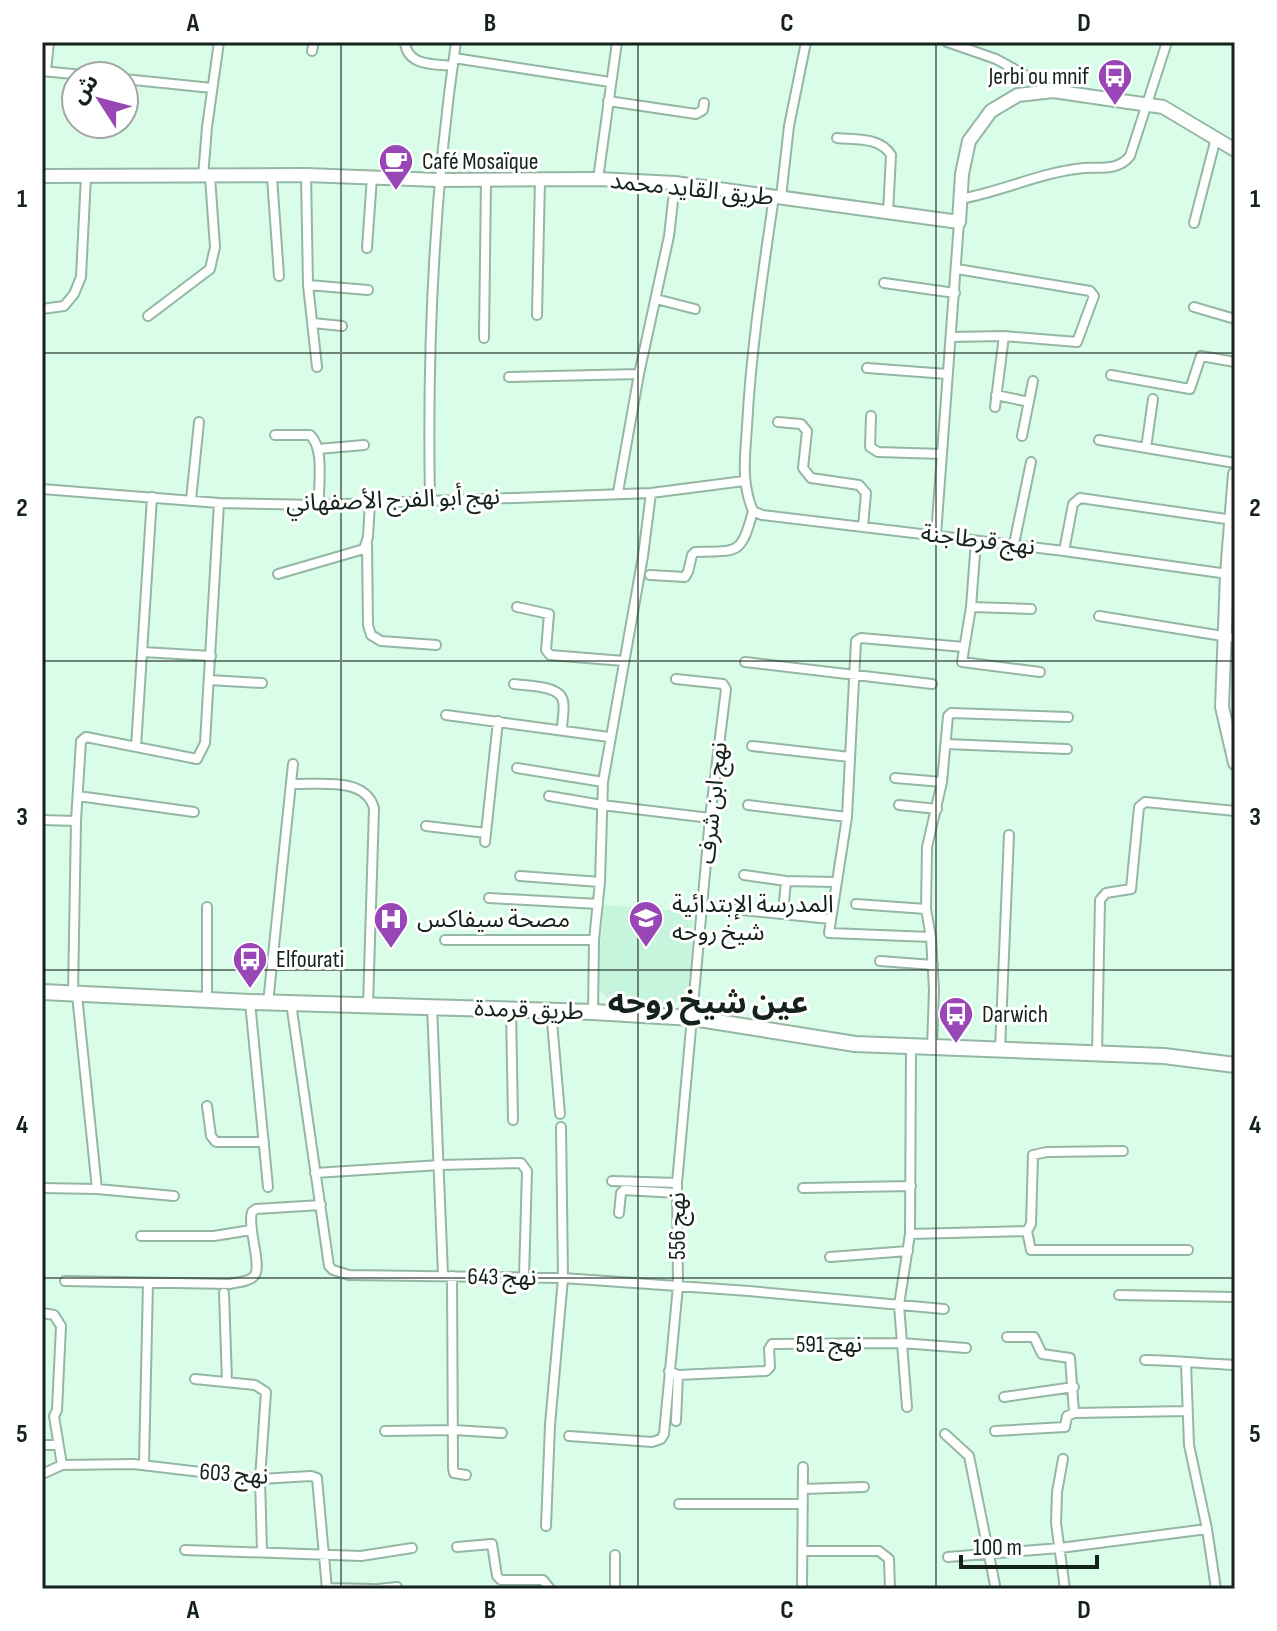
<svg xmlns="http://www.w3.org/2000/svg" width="1277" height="1631" font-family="'Sofia Sans Condensed','Noto Sans Arabic',sans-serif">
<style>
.built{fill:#c7f4dc}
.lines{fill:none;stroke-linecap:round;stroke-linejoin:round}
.street-casing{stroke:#94b7a4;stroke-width:12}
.secondary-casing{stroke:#94b7a4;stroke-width:16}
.primary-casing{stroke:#94b7a4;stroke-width:18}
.street{stroke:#fff;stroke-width:8}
.secondary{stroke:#fff;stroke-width:12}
.primary{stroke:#fff;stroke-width:14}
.grid{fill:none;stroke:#15221b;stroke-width:2;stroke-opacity:0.55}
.labels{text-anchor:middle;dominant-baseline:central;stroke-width:6;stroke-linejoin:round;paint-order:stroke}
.poi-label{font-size:24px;fill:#15221b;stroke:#fff;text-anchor:start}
.street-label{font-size:24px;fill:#15221b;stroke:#fff}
.district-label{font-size:32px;font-weight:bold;fill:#15221b;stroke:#fff}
.neatline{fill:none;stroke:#15221b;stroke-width:3}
.grid-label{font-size:26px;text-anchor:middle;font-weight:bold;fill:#15221b}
</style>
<rect width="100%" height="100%" fill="#d9fde9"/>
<path class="built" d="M604 905 693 912 689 990 676 1002 609 1000 597 986Z"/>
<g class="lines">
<g class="street-casing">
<path id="street" d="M405 42C407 66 433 64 453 66
M947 42 996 59 1052 90
M312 51 314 42
M454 58 610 82
M42 71 93 76
M46 71 49 42
M124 79 212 88
M608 101 696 114 703 110 704 103
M837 138C857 140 880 137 891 155L888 213
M306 175 308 285 317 367
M203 177 207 127 219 42
M272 177 279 276
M598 179 617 42
M774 196C763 273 751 349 747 427 745 456 741 483 753 511L762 515 1064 551 1235 575
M781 197 789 126 806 42
M960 199C1001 192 1041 172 1084 168 1101 167 1118 171 1130 156L1167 42
M1194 223 1216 138
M367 248 372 177
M884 283 955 293
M308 285 368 290
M656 299 695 309
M1194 307 1235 319
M42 309 64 306 74 294 81 277 86 176
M537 315 540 180
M148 316 210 269 215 247 210 177
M313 323 342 326
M951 337 1004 336 1077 342 1094 296 1090 291 957 269
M484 338 486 179
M867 368 947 374
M1111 375 1190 389 1201 356 1235 362
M509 377 639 374
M996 395 1029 402
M995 407 1004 336
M871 416 870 447 878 452 942 454
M778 422 801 424 807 431 803 468 811 478 859 485 866 493 863 527
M275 435H310C325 449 318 484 319 505
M1022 436 1033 381
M1099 440 1235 463
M1146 448 1153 399
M318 449 364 445
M42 489 219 503 319 505 651 493 744 481
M618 492 639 374 669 236 675 183
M430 499C427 346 434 193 456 42
M191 500 199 422
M936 535 959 222
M976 541 971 607 962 662 1040 672
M367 544 368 625 371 635 381 641 436 645
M1014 544 1031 462
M1064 551 1073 504 1080 498 1233 520
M278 574 364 549 368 537 370 502
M650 575 685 577 688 572 692 555 695 552C739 551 741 555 753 511
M517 607 549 614 546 650 550 655 624 661
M971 607 1031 609
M1099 616 1235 638
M143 652 211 656
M745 662 932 684
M209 680 262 683
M514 684C527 686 560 685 563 701 565 709 562 721 562 729
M446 715 609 737
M946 744 1067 749
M752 746 850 757
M136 747 152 497
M517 768 603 782
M895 778 942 782
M291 784C317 785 365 776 374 808L368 1005
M78 796 194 812
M549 796 602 805 710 818
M748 805 847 817
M899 805 937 809
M42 820 76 821
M426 826 486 833
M485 842 498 721
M744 875 786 881 836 882
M520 876 600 882
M489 898 598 904
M856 904 926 909
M702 906 830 919
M783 913 786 881
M931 937 829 933 847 817 856 641 861 638 964 647
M445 940H594
M880 961 933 965
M73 994 76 821 81 741 86 737 197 759 205 743 219 503
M77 995 97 1189
M207 1000V907
M250 1002 268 1187
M268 1003 293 764
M291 1003 329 1266 333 1270 349 1275 563 1278 749 1291 944 1309
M432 1006 443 1275
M511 1009 513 1120
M551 1010 560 1114
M593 1012 594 940 600 882 603 782 643 556 651 493
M932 1048 934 990 931 937 926 909 927 847 942 782 948 716 951 713 1068 717
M1000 1050 1009 835
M1097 1054 1100 900 1106 893 1131 889 1139 807 1145 802 1235 811
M207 1106 211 1136 216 1142H264
M315 1173 440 1165 521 1163 527 1171 524 1277
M612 1181 677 1183
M42 1188 97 1189 174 1196
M803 1188 911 1186
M619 1213 621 1193 624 1190 677 1193
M1027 1231 1031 1250H1188
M910 1234 1027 1231 1031 1224 1033 1155 1047 1152 1123 1151
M141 1236H214L251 1230
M830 1257 908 1251
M452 1276 453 1468 454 1473 466 1475
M65 1281 230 1284C237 1282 249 1282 254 1276 263 1267 247 1228 252 1212L256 1209 321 1205
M224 1293 227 1382
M1119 1295 1235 1297
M42 1313 54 1315 61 1326 57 1410 54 1416 62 1465
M1007 1337H1034L1042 1354 1070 1358 1074 1413
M1145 1360C1175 1360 1204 1364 1235 1365
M1186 1363 1189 1445 1207 1529 1216 1589
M669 1371 678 1375 766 1371 770 1367 769 1349 772 1344 901 1343 966 1348
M195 1379 255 1385 266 1392 260 1479 262 1552
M1004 1397 1074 1387
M907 1407 899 1305 910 1234 911 1047
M676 1421 678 1375
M385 1431 454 1430 502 1433
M995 1431 1065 1427 1067 1416 1074 1413 1187 1411
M945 1434 969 1456 995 1585
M569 1436 652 1442 661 1439 664 1434 678 1286 677 1183 710 818 726 689 723 684 676 679
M42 1445H58
M1063 1459 1057 1492 1056 1523 1065 1589
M144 1464 148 1283
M42 1474 62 1465 133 1464 260 1479 311 1476 317 1478 327 1589
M803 1489 864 1487
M679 1504H803
M546 1526 550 1425 563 1278 561 1127
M457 1547 492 1544 497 1576 501 1580H543L550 1589
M185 1550 361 1556 412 1548
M803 1551H879L889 1559 890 1589
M615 1555V1589
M948 1557 1060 1548 1207 1529
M327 1588 374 1589
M378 1589 397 1587
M802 1589 803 1467"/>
</g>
<g class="secondary-casing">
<path id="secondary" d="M42 176 306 175 438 180 598 179 675 183 959 222 962 174 969 141 991 111 1018 95 1053 91 1163 107 1235 150
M1235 474 1227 574 1222 707 1235 763"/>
</g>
<g class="primary-casing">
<path id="primary" d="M42 992 250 1002 593 1012 693 1018 855 1044 1164 1056 1235 1065"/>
</g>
<use href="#street" class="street"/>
<use href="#secondary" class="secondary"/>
<use href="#primary" class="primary"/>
</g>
<path class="grid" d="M341 42V1589M638 42V1589M936 42V1589M42 353H1235M42 661H1235M42 970H1235M42 1278H1235"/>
<defs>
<g id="bus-pin" transform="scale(1.8)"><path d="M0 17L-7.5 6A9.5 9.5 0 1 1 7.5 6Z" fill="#9947b6" stroke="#fff"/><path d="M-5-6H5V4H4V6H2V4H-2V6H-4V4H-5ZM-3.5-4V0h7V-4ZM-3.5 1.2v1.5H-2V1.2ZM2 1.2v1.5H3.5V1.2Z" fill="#fff"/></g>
<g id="cafe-pin" transform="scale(1.8)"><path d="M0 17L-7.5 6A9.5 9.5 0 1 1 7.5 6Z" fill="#9947b6" stroke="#fff"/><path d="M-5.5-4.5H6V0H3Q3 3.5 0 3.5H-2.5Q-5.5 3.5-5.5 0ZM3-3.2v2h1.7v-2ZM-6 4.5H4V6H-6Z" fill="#fff"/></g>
<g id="school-pin" transform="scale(1.8)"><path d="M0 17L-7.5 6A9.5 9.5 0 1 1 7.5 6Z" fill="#9947b6" stroke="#fff"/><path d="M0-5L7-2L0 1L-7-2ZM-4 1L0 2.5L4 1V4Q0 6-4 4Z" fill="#fff"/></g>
<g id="hospital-pin" transform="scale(1.8)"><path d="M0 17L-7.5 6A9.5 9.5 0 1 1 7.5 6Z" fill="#9947b6" stroke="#fff"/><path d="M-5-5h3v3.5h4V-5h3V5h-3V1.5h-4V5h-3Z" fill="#fff"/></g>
</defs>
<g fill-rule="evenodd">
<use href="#bus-pin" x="1115" y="76"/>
<use href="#cafe-pin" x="396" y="161"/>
<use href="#school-pin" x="646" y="918"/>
<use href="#hospital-pin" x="391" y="919"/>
<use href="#bus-pin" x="250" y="959"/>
<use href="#bus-pin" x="956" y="1014"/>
</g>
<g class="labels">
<g class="poi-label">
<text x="1089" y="76" text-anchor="end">Jerbi ou mnif</text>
<text x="422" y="161">Café Mosaïque</text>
<text x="672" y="904">المدرسة الإبتدائية<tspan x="672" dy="28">شيخ روحه</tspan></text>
<text x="417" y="919">مصحة سيفاكس</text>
<text x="276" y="959">Elfourati</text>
<text x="982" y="1014">Darwich</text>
</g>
<g class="street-label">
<text transform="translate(692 189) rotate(6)">طريق القايد محمد</text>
<text transform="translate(393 500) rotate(-2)">نهج أبو الفرج الأصفهاني</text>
<text transform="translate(978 540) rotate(7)">نهج قرطاجنة</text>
<text transform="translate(713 803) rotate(-84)">نهج ابن شرف</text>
<text transform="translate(529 1010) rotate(2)">طريق قرمدة</text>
<text transform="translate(677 1226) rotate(-90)">نهج 556</text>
<text transform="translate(502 1277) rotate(1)">نهج 643</text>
<text x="829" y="1344">نهج 591</text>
<text transform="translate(234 1474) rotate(4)">نهج 603</text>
</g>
<g class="district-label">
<text x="708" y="1003">عين شيخ روحه</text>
</g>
</g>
<rect width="1277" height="1631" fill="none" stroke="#ffffff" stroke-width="88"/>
<g transform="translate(100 100) rotate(306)"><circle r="38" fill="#ffffff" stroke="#a1a7a4" stroke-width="2"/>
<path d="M0-6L14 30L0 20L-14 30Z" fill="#9947b6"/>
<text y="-12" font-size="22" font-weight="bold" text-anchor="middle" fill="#15221b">ش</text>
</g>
<path d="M961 1555v12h136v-12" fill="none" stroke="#15221b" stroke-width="4"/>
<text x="973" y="1555" font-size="24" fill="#15221b" stroke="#ffffff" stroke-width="6" paint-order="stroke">100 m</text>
<rect x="44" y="44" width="1189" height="1543" class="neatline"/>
<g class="grid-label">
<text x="193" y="31">A</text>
<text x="490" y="31">B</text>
<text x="787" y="31">C</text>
<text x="1084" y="31">D</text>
<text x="22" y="207">1</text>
<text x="1255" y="207">1</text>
<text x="22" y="516">2</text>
<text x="1255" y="516">2</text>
<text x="22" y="825">3</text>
<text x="1255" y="825">3</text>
<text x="22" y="1133">4</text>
<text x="1255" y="1133">4</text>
<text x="22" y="1442">5</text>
<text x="1255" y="1442">5</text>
<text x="193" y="1618">A</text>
<text x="490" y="1618">B</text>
<text x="787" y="1618">C</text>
<text x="1084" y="1618">D</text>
</g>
</svg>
